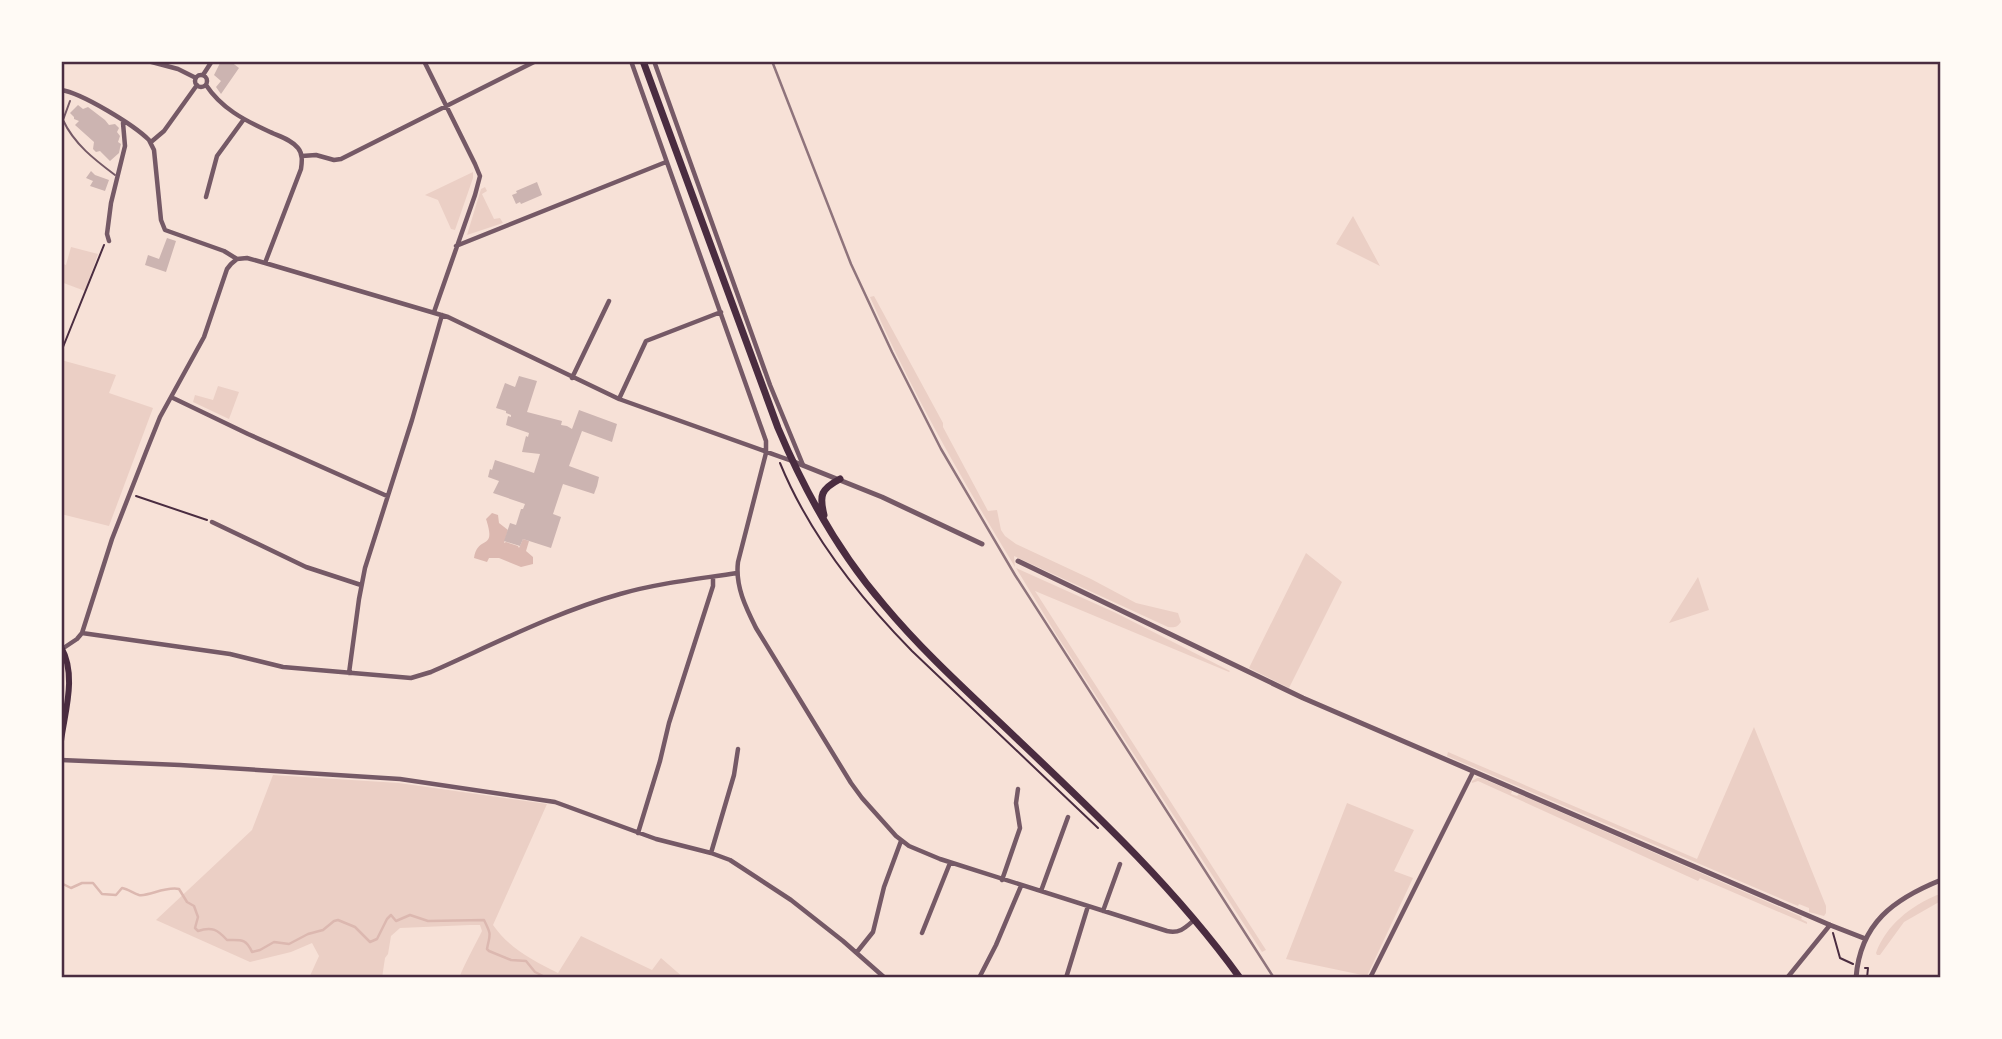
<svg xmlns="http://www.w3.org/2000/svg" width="2002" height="1039" font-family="Overpass,sans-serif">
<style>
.green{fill:#ebcfc5}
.water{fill:#dcb8b0}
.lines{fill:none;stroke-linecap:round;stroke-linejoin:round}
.stream{stroke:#dcb8b0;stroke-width:2.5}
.building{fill:#ccb4b1}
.path{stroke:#4a2c40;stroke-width:2}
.service{stroke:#755966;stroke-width:2}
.minor{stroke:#755966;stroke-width:4.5}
.tertiary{stroke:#755966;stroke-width:5}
.secondary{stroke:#4a2c40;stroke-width:6}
.primary{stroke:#4a2c40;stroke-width:7}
.rail{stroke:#8f747c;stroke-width:2.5}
.neatline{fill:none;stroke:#4a2c40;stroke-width:2.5}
</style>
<rect width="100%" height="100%" fill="#f7e1d7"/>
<path class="green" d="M473 172V178L455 230 451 229 438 200 425 195Z
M485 187 487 191 482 194 494 219 500 218 503 223 467 235 481 189Z
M1353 216 1380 266 1336 244Z
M71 247 98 254 85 291 61 282V263L66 265Z
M874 296 943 423V427L988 511 997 510 1001 530 1005 536 1016 544 1091 579 1136 603 1178 613 1181 622C1177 627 1175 628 1168 627L1014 556 1015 567C962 480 911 391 870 297Z
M61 360 116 375 109 393 153 408 109 526 61 514Z
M218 386 239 392 229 419 193 402 195 395 213 400Z
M1306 553 1342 582 1289 688 1249 668Z
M1016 568 1116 613 1230 671 1229 672 1035 591 1266 950 1262 952 1056 634Z
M1698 577 1709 610 1669 623Z
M1754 727 1826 906V913L1824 916 1809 912V908L1799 904 1798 906 1447 756 1448 752 1697 859Z
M273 775 399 783 547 804 493 925C510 949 532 960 558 973L581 936 652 970 661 958 684 978H459C466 961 474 947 482 931L480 925H470L400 928 391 936 388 954 385 958 382 978H309L319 956 312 943 291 952 250 962 156 920 252 830Z
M1477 778H1481L1512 791 1511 794 1517 796 1519 794 1802 917 1801 919 1807 922V924L1700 878 1698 881 1478 781 1472 783V781Z
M1347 803 1414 830 1394 871 1413 878 1367 976 1286 959Z
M1937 895H1941L1939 902 1904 922 1880 955H1877L1876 953C1886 925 1911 906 1937 895Z"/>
<path class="water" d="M492 513 498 515 499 523 508 530 504 543 506 542 518 546 519 548 523 539 529 541 526 551 533 557V564L521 567 499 558H489L487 562 474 558C478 534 497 552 486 519Z"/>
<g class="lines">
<path class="stream" d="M61 883 71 888 82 883H93L102 894 116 895 122 888C128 889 133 893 139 895 148 897 165 886 179 889L187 902 194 906 198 917 195 928 198 931C212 926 218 930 227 940 241 940 246 938 252 952L260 950 274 942 289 944 308 934 323 930 334 921 338 920 355 927 370 942 377 939 387 919 391 915 396 921 410 915 428 921 484 920C492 936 490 933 487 949L489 951 511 960 526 961 535 972 547 978"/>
</g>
<path class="building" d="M221 61H230L239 68 221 94 216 87 221 81 214 75Z
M78 105 83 109 88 107 105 120 109 125 115 124 119 128 117 132 120 136 118 142 121 144 120 148 119 153 110 161 100 151 96 152 93 149 94 142 75 125 79 121 74 119V117L70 113Z
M91 171 95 175 109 180 105 191 90 186 93 181 86 178Z
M537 182 542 195 521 204 520 202 516 204 512 195 517 193 516 191Z
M167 238 176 241 166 272 145 265 148 255 159 259Z
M519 376 537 381 527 412 562 421 561 425 567 426 572 429 579 410 617 424 612 442 582 431 569 466 599 477 597 486 594 494 563 484 553 514 561 517 551 548 523 539 520 546 504 541 510 523 516 525 521 509H523L525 504 493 493 499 481 488 477 490 469 492 470 495 460 534 473 540 454 522 452 526 436 528 437 529 433 506 425 508 416 511 417V415L506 413V411L496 408 505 383 515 387Z"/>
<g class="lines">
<path class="path" d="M61 352 104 245
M780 463C809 534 859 597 912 651L1098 828
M136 496 207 520
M1833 933 1840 958 1853 964
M1865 968H1868L1867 978"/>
<path class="service" d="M70 101 63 120C74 144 95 160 115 175"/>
<path class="minor" d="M148 61 178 69 196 78
M424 61 475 164 480 176 475 195 434 312
M631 61 766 441V453L738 562C735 586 746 608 756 628L851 783 862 798 896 836 909 846 940 859 1167 931C1179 934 1185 928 1194 920
M654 61 770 385 803 465
M195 81a6 6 0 1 1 12 0a6 6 0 1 1-12 0Z
M203 75 212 61
M206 85C221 108 244 120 268 131 278 136 291 139 298 148 303 154 302 162 301 169L265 263
M61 90C82 93 134 125 149 140L154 150 161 220 165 230 224 251 237 259
M151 142 164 131 197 85
M302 156 316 155 334 160 341 159 536 61
M206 197 217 156 244 119
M109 241 107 234 111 203 125 146 123 123
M456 246 666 162
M237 259 247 258 265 263 448 317 619 399 792 461
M572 378 609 301
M171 397 248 434 387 496
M619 399 646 341 721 312
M212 522 306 567 361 585
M82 633 230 654 283 667 411 678 431 672C492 645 556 612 620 594 658 583 698 579 737 573
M62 649 77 639 82 633 112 539 146 452 160 417 204 337 227 269 231 264 237 259
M349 673 359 599 365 568 412 420 442 315
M61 760 180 765 400 779 555 802 656 839 711 853 730 860 791 900 843 941 885 978
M638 833 660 761 669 723 713 586V577
M711 853 734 775 738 749
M1002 880 1020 828 1016 803 1018 789
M1041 891 1068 817
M1103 911 1120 864
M922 933 950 863
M857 952 873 932 884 887 901 841
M979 978 996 945 1021 886
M1066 978 1088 906
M1370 978 1473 772
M1787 978 1830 925"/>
<path class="tertiary" d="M792 461 882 497 982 544
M1018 561 1303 698 1830 925 1866 939
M1856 978C1860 923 1894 899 1941 880"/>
<path class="secondary" d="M61 647C77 675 65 711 61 741"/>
<path class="primary" d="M643 61 778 428C805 492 839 553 884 605 924 653 970 694 1015 737 1095 813 1175 888 1240 978
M824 515C819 495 821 489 840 479"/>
<path class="rail" d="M772 61 851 264 892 352 941 449 1015 575 1274 978"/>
</g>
<rect width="2002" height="1039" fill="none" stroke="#fffaf5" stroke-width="126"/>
<rect x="63" y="63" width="1876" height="913" class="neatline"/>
</svg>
